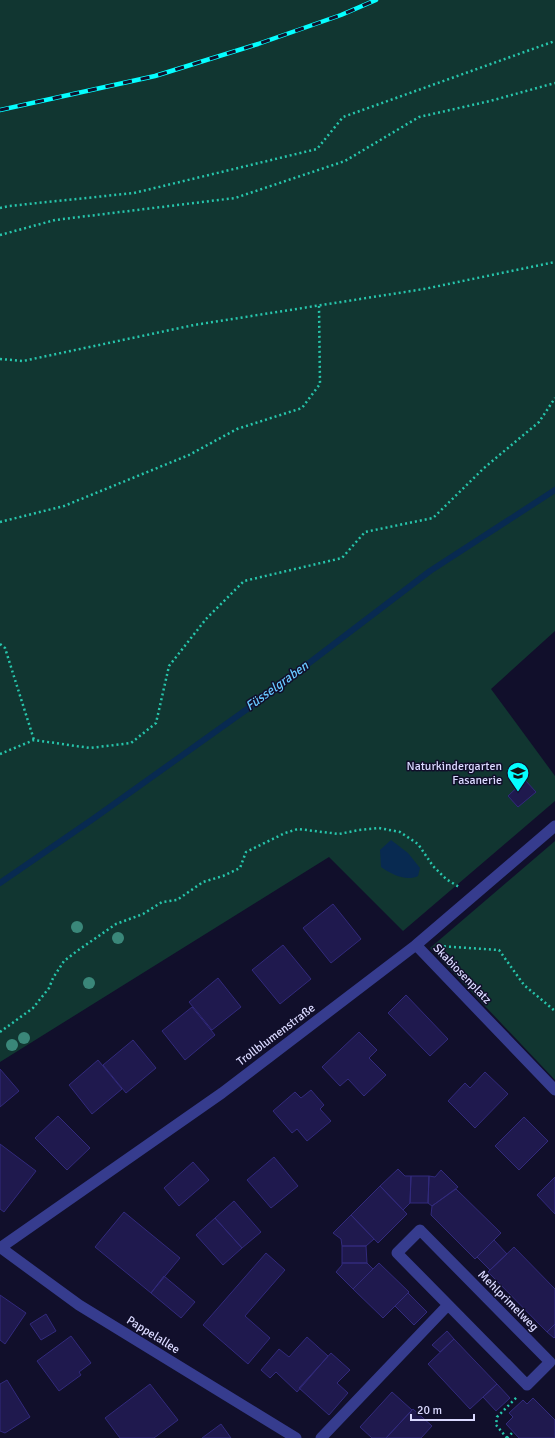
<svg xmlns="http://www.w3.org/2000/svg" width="555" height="1438" font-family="Signika,sans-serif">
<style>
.green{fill:#113631}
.water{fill:#082a51}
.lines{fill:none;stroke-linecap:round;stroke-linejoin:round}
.stream{stroke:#082a51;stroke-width:6}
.building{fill:#1f194e;stroke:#322a7c}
.path{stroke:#27c6ac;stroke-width:2.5;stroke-dasharray:2 3;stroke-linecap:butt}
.minor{stroke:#363c8e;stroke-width:11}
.rail-casing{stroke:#05feff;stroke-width:4.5}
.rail{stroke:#110f2b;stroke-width:3;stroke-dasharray:9;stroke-linecap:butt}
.tree{fill:#3a8779}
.labels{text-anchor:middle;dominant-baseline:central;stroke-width:3;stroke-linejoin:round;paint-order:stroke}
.poi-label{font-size:12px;fill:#dad9ff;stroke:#110f2b;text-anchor:end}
.street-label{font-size:12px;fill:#dad9ff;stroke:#110f2b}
.water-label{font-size:13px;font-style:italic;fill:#67c8ff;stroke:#110f2b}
</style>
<rect width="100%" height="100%" fill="#110f2b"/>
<path class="green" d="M0 0H555V631L491 689 555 776V801L403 931 329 857 0 1062Z
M555 841V1080L430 948Z"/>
<path class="water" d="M391 840 408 853 420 868 418 876C406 882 391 874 381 867L380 850Z"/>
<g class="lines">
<path class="stream" d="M0 883 93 819 271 692 430 571 555 490"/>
</g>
<path class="building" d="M525 780 536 792 518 807 508 796Z
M333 904 361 939 331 963 303 928Z
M283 945 311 979 280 1004 252 970Z
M218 978 241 1007 212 1030 189 1002Z
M406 995 448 1039 430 1056 388 1013Z
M192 1007 215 1035 185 1060 162 1031Z
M359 1032 377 1050 369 1058 386 1075 364 1096 348 1079 340 1086 322 1067Z
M133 1040 156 1068 126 1093 103 1065Z
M98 1060 122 1089 92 1114 69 1085Z
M0 1069 19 1091 0 1107Z
M485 1072 508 1094 475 1128 448 1101 465 1083 470 1088Z
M311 1090 324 1105 320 1109 331 1121 307 1141 297 1129 292 1133 273 1111 295 1092 301 1098Z
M58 1116 90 1148 67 1170 35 1138Z
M524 1117 548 1141 519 1170 495 1146Z
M0 1144 36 1171 4 1212 0 1209Z
M274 1157 298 1186 271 1208 247 1180Z
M193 1162 209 1180 179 1206 164 1188Z
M398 1169 405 1176H411L410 1203 403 1210 380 1186Z
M441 1170 458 1187 432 1206 428 1203 429 1176 435 1177Z
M411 1176H429L428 1203H410Z
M555 1177V1214L537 1195Z
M380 1186 407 1214 378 1243 351 1215Z
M456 1189 501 1233 475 1259 431 1215 432 1206Z
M234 1201 261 1232 242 1248 215 1218Z
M124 1212 180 1258 151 1293 95 1247Z
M351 1215 374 1239 366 1246H342L341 1239 333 1233Z
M215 1218 242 1248 223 1265 196 1235Z
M494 1240 507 1254 490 1270 477 1257Z
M342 1246H366L367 1263H342Z
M514 1247 555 1289V1324L547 1332 488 1272Z
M266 1253 285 1270 245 1316 270 1338 248 1364 203 1325Z
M342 1263H367L373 1269 353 1289 336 1272 342 1265Z
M379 1263 409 1292 383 1318 353 1289Z
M164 1276 195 1302 181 1318 151 1293Z
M408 1293 427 1312 414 1325 395 1306Z
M0 1295 26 1313 5 1344 0 1340Z
M46 1314 56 1331 41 1340 30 1324Z
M555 1324V1337L554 1338 547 1332Z
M447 1331 454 1339 440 1352 432 1345Z
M71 1336 91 1363 79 1372 81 1375 59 1391 37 1361Z
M307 1337 328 1356 297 1392 276 1372 270 1378 261 1370 279 1349 289 1357Z
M454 1339 497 1384 470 1409 428 1364Z
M331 1353 350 1370 337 1383 348 1393 329 1415 299 1388Z
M7 1380 30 1417 5 1433 0 1431V1384Z
M150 1384 178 1420 154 1438H120L105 1418Z
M497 1384 510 1398 496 1411 483 1397Z
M392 1392 412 1410 386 1438H372L360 1427Z
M533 1398 555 1420V1438H519L506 1424 513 1417 509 1413 523 1400 527 1404Z
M413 1409 432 1426 421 1438H386Z
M221 1424 231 1438H202Z"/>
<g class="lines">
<path class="path" d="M0 208 9 206 134 193 317 149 343 117 555 41
M0 235 55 220 235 198 345 161 419 117 490 101 555 83
M0 359 23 361 194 325 424 289 555 262
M0 522 64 506 189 455 237 429 302 408 320 384 319 305
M0 644 5 648 34 740
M0 754 34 740 90 748 131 743 156 723 169 666 206 619 244 581 342 558 365 532 433 518 484 468 539 422 555 398
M439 946 499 950 524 985 555 1011
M0 1032 33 1008 49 988 53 978 64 961 77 951 116 924 143 914 162 902 177 900 203 882 223 876 240 868 246 852 285 833 298 829 339 834 359 830 379 828 400 832 418 844 433 866 446 879 459 887
M507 1438 496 1425 497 1417 518 1396
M507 1438 513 1432"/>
<path class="minor" d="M416 945 555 1090
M420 1230 550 1362 527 1385 397 1253Z
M0 1248 222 1093 416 945 555 826
M1 1248 79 1305 296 1438
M321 1438 448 1305"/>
<g class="rail-casing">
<path id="rail" d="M0 110 155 76 258 44 341 15 376 0"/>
</g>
<use href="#rail" class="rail"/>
</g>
<g class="tree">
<circle cx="77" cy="927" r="6"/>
<circle cx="118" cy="938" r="6"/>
<circle cx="89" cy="983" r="6"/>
<circle cx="24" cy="1038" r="6"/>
<circle cx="12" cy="1045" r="6"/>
</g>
<defs>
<g id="school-pin" transform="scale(1.15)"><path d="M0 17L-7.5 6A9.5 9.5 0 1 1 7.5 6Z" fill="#05feff" stroke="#110f2b"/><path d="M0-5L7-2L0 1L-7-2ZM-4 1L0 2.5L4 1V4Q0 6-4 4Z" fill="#111"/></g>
</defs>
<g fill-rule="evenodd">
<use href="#school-pin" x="518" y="773"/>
</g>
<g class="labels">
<g class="poi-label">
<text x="502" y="766">Naturkindergarten<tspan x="502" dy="14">Fasanerie</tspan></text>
</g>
<g class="street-label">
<text transform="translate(462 974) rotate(46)">Skabiosenplatz</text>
<text transform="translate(276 1035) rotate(-37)">Trollblumenstraße</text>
<text transform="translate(508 1301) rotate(45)">Mehlprimelweg</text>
<text transform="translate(153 1335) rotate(32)">Pappelallee</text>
</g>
<g class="water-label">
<text transform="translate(277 686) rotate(-36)">Füsselgraben</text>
</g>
</g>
<path d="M411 1414v6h63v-6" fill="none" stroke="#dad9ff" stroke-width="2"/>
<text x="417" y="1414" font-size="12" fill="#dad9ff" stroke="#110f2b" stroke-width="3" paint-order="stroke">20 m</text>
</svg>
